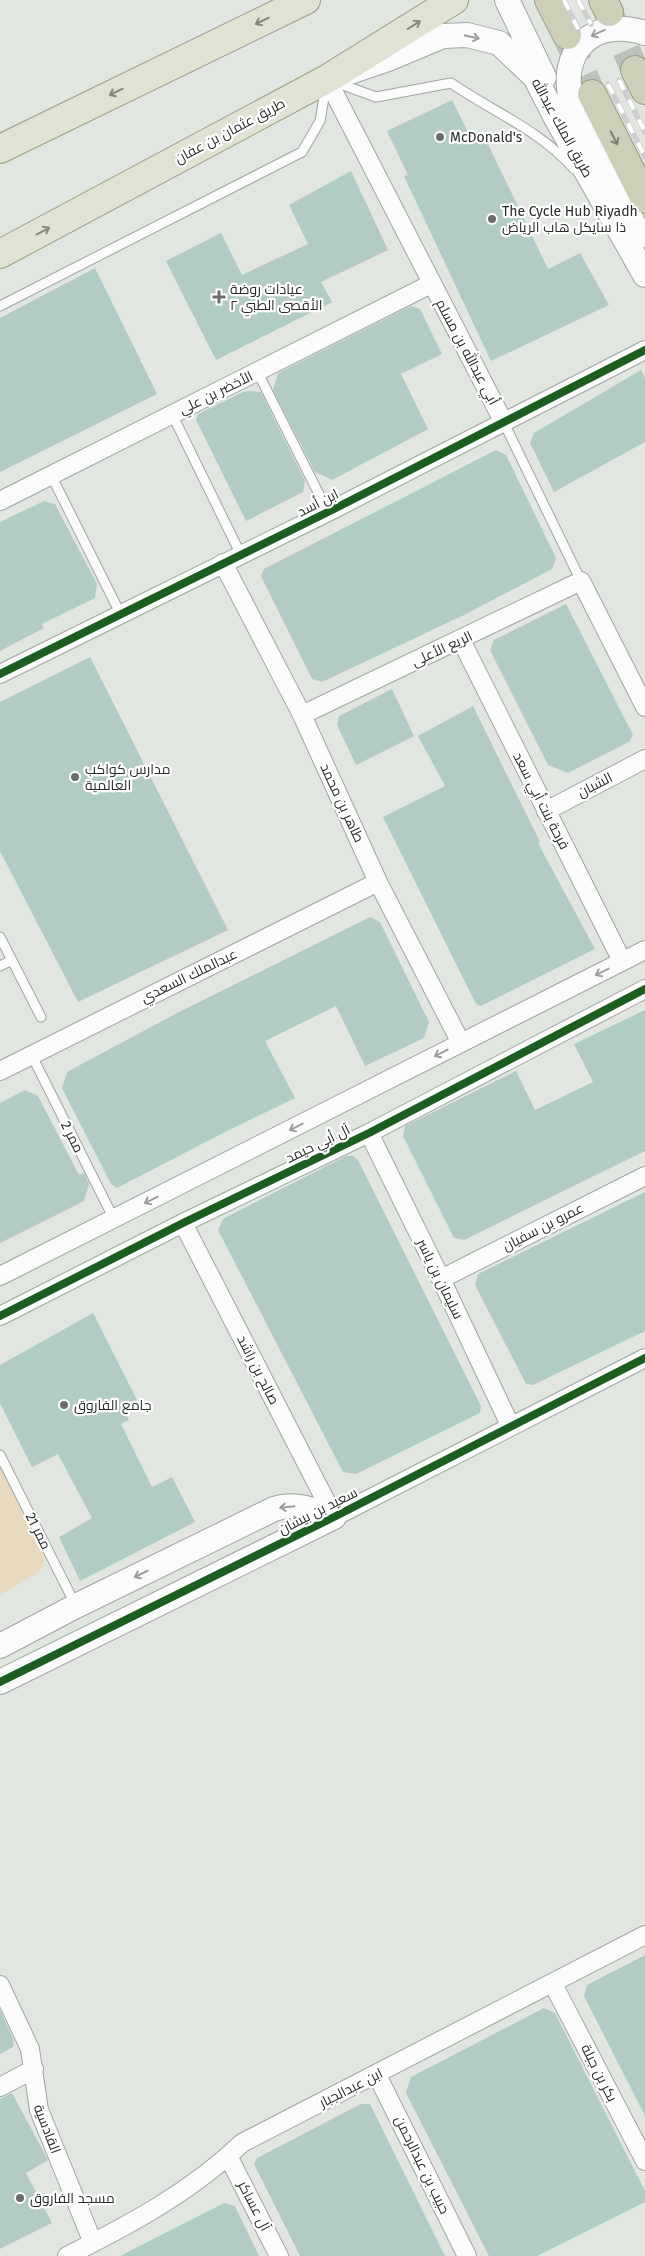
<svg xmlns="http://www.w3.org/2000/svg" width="645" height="2256" font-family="'Fira Sans',Cairo,sans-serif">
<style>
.green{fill:#e8dabe}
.building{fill:#b2cbc5}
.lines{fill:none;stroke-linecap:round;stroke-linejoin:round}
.highway-tunnel{stroke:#bcc1bc;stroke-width:28;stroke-dasharray:28 14;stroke-linecap:butt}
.lane-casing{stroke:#a0a5a1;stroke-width:11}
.street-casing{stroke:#a0a5a1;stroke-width:20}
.secondary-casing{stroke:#a0a5a1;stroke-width:26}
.primary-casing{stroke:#9a9d84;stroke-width:30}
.highway-casing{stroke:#9a9d84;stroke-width:30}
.lane{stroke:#fafbfa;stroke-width:9}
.street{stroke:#fafbfa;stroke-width:18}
.secondary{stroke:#fafbfa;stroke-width:24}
.primary{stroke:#e0e2d3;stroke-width:28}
.highway{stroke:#cdcfb9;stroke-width:28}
.rail-casing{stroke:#cdcecd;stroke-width:5.5}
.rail{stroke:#fff;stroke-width:4;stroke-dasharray:11;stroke-linecap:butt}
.cycleway-casing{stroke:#fff;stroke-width:11}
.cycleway{stroke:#1b5e20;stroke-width:8}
.oneway{stroke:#84887e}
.oneway2{stroke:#9c9e9c}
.oneway3{stroke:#7b7e71}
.poi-dot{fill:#696e69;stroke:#fff;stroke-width:2}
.labels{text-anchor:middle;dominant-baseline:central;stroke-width:4.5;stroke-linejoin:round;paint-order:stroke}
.street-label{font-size:14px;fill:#292d29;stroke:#fff}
.poi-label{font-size:14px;fill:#292d29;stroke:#fff;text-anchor:start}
</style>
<rect width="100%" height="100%" fill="#e1e6e1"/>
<path class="green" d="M0 1466 45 1559 39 1572 0 1595Z"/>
<path class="building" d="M452 100 473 142 485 138 548 269 580 253 609 305 491 361 404 176 408 175 387 131Z
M351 171 388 250 321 282 332 302 216 360 166 261 221 233 242 275 308 244 289 205Z
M95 268 157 394 0 472V318Z
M411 306 420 309 442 354 401 374 428 429 332 480 315 472 273 390 278 373Z
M641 370 645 378V442L554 492 530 443 534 433Z
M250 391 261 392 305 481 303 492 246 521 196 420 198 414 243 392Z
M496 450 506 455 556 558 552 569 464 615 322 682 312 679 261 576 264 569Z
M44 501 55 504 97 584 95 598 42 624 44 628 0 651V522Z
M566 604 633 735 629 742 568 773 548 765 490 650 494 640Z
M90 657 228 930 78 1002 0 851V702Z
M392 689 414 736 356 765 337 725 339 716Z
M473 706 540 842 538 843 595 949 481 1006 476 1004 383 817 445 786 418 736Z
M370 917 380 922 429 1022 424 1038 365 1066 336 1006 265 1041 295 1098 227 1131 117 1188 111 1184 62 1088 67 1072 179 1012Z
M645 1010V1151L464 1240 454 1238 403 1136 405 1126 516 1071 535 1110 593 1082 574 1044Z
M25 1090 38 1096 79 1175 84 1173 89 1184 84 1201 0 1243V1103Z
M346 1156H353L358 1160 481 1406 480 1413 356 1474 343 1472 218 1230 223 1219Z
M645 1192V1331L533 1385 526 1384 475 1285 478 1274Z
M93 1313 137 1400 124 1407 129 1420 121 1424 152 1487 172 1477 195 1522 80 1581 59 1537 92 1518 58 1454 32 1467 0 1403V1365Z
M645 1955V2116L584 1996 587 1985Z
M544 2008 555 2013 645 2191V2202L537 2256H489L406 2093 411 2077Z
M0 2010 14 2041 13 2047 0 2054Z
M12 2093 48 2160 26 2173 52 2223 0 2249V2099Z
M361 2104H370L445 2256H300L254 2164 257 2158Z
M224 2203 235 2206 259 2256H120Z"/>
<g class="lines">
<path class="highway-tunnel" d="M609 12 635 70
M567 37 592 94"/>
<g class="lane-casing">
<path id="lane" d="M332 81 376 97 451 83C493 112 540 130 574 169
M0 306 302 152 320 121 326 86
M258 373 328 512
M172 414 241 555
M504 423 581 581
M51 475 120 613
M0 937 41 1017
M0 966 12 960
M31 1054 114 1219
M0 1455 76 1606"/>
</g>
<g class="street-casing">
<path id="street" d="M327 79 504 423
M0 501 431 284
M223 563 302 715 378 882 461 1043
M461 640 622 961
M0 674 328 512 645 350
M302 715 581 581 645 707
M546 811 645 759
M0 1071 378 882
M369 1133 441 1279 510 1425
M183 1223 334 1517 645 1358
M0 1276 645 950
M441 1279 645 1176
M0 1316 183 1223 369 1133 645 989
M553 1984 645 2161
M0 1985 30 2049 39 2110 93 2243
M377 2075 467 2256
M0 2087 34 2069
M228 2156 279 2256
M67 2256C129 2225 191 2192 242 2143L645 1935"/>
</g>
<g class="secondary-casing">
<path id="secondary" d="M507 0 544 77
M350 72 388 59 443 36 467 35 499 43 535 77 556 118 645 275
M640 236 572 103C557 51 594 16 645 33
M0 1646 76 1606 274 1509C296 1502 313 1510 334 1517
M0 1682 334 1517"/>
</g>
<g class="primary-casing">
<path id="primary" d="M0 149 306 0
M0 254 327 79 454 0"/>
</g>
<g class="highway-casing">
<path id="highway" d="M549 0 567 35
M603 0 609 12
M635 70 645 90
M592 94 645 199"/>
</g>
<use href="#lane" class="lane"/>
<use href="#street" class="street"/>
<use href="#secondary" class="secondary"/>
<use href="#primary" class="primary"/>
<use href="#highway" class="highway"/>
<g class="rail-casing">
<path id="rail" d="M564 0 578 29
M578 0 591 24
M619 80 645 132
M608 84 645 157"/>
</g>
<use href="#rail" class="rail"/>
<g class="cycleway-casing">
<path id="cycleway" d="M0 674 328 512 645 350
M0 1316 183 1223 369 1133 645 989
M0 1682 334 1517 645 1358"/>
</g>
<use href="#cycleway" class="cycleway"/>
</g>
<defs><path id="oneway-shaft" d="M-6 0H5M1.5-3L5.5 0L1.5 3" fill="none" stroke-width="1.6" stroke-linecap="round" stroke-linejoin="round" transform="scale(1.25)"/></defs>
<g class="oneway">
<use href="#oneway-shaft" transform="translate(262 21) rotate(154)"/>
<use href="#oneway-shaft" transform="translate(414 25) rotate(-32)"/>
<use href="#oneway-shaft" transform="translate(116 92) rotate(154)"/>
<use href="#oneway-shaft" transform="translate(43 231) rotate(-28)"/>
</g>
<g class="oneway2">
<use href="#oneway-shaft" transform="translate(598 33) rotate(155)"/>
<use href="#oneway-shaft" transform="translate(472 37) rotate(12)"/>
<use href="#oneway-shaft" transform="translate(602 972) rotate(153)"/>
<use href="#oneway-shaft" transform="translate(441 1053) rotate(153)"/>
<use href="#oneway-shaft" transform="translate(296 1127) rotate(153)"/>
<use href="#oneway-shaft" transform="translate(151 1200) rotate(153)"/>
<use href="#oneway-shaft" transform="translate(287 1507) rotate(174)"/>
<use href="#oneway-shaft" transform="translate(141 1574) rotate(154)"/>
</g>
<use class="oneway3" href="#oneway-shaft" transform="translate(614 138) rotate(63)"/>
<g class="poi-dot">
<circle cx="440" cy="137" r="5"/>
<circle cx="492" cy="219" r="5"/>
<path d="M216.5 289.5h5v5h5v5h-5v5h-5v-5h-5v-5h5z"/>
<circle cx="75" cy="777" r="5"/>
<circle cx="64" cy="1405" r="5"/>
<circle cx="20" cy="2198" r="5"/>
</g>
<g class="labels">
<g class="street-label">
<text transform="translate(562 128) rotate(61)">طريق الملك عبدالله</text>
<text transform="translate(230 131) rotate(-28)">طريق عثمان بن عفان</text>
<text transform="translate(467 352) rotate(62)">أبي عبدالله بن مسلم</text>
<text transform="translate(216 393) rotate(-26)">الأخضر بن علي</text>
<text transform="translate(318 503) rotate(-27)">ابن أسد</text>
<text transform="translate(442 649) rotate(-25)">الريع الأعلى</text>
<text transform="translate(595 785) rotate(-27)">الشبان</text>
<text transform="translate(541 801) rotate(63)">فرحة بنت أبي سعد</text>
<text transform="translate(342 803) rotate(65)">طاهر بن محمد</text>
<text transform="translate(189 976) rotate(-26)">عبدالملك السعدي</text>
<text transform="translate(72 1137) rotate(63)">ممر 2</text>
<text transform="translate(318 1144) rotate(-26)">آل أبي حيمد</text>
<text transform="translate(543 1227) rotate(-27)">عمرو بن سفيان</text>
<text transform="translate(440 1279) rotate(64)">سليمان بن ياسر</text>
<text transform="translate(258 1370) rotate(63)">صالح بن راشد</text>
<text transform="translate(318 1511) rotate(-27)">سعيد بن بيشان</text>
<text transform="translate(38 1531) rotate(63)">ممر 21</text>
<text transform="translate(599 2073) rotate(63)">بكر بن جبلة</text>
<text transform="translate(351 2088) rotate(-27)">ابن عبدالجبار</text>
<text transform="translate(47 2129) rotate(69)">القادسية</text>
<text transform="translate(422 2165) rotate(64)">حبيب بن عبدالرحمن</text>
<text transform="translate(254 2206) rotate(63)">آل عساكر</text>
</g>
<g class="poi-label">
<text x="450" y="137">McDonald's</text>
<text x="502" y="211">The Cycle Hub Riyadh<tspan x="502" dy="16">ذا سايكل هاب الرياض</tspan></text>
<text x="230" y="289">عيادات روضة<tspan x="230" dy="16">الأقصى الطبي ٢</tspan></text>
<text x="85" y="769">مدارس كواكب<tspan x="85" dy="16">العالمية</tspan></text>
<text x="74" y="1405">جامع الفاروق</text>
<text x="30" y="2198">مسجد الفاروق</text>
</g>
</g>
</svg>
